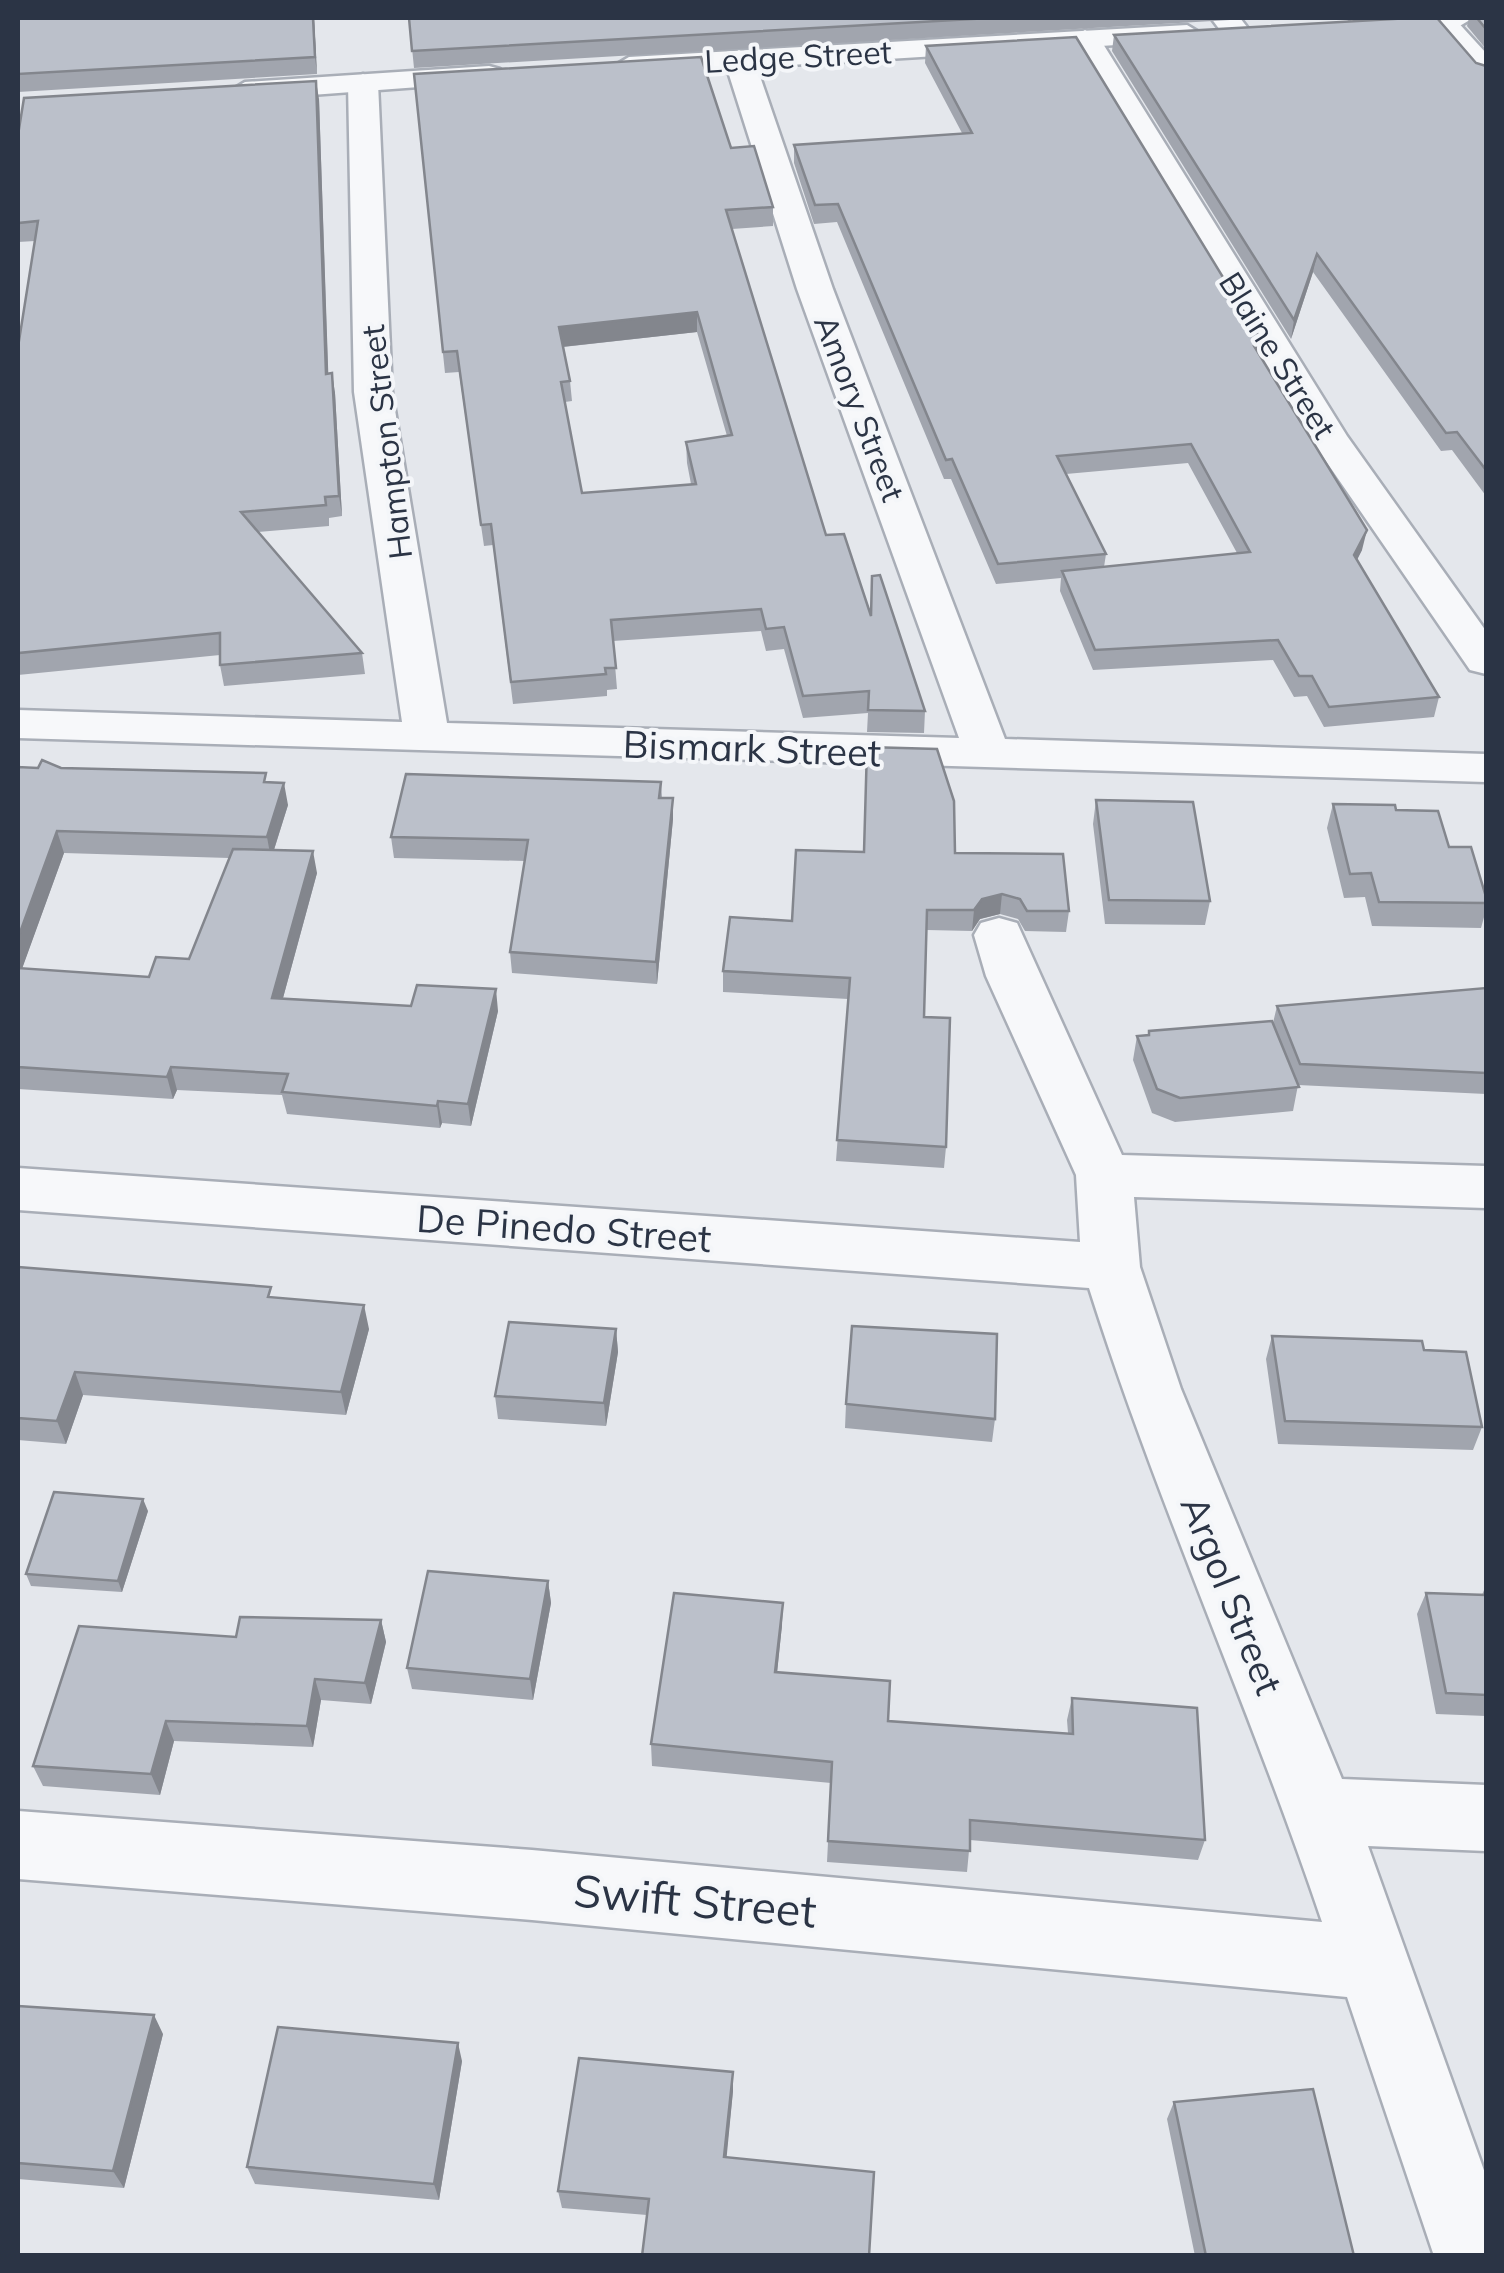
<svg xmlns="http://www.w3.org/2000/svg" width="1504" height="2273" font-family="Mulish,sans-serif">
<style>
.lines{fill:none;stroke-linecap:round;stroke-linejoin:round}
.minor-casing{stroke:#a9aeb7;stroke-width:5}
.tertiary-casing{stroke:#a9aeb7;stroke-width:5}
.minor{fill:#f7f8fa;fill-rule:evenodd}
.tertiary{fill:#f7f8fa;fill-rule:evenodd}
.wall{fill:#a1a5ae;fill-rule:evenodd}
.shaded-wall{fill:#83868d}
.building{fill:#bbc0ca;stroke:#83868d;stroke-width:2.5;fill-rule:evenodd}
.labels{text-anchor:middle;dominant-baseline:central;stroke-width:8;stroke-linejoin:round;paint-order:stroke}
.far-street-label{font-size:32px;fill:#2b3445;stroke:#f4f6f9}
.street-label{font-size:38px;fill:#2b3445;stroke:#f4f6f9}
.near-street-label{font-size:45px;fill:#2b3445;stroke:#f4f6f9}
</style>
<rect width="100%" height="100%" fill="#e4e7ec"/>
<g class="lines">
<g class="minor-casing">
<path id="minor" d="M1211 18H1240L1251 32 1236 41 1226 38Z
M1425 18H1454L1486 53V80L1475 77Z
M1085 30 1100 39 1347 436 1486 631V674L1470 670 1310 438 1070 39Z
M739 50 754 59 833 289 1005 739 1486 754V782L18 738V710L402 722 354 392 348 83 363 74 378 83 392 392 447 723 959 738 797 289 724 59Z
M999 918 1017 923 1122 1155 1486 1166V1208L1134 1197 1140 1267 1181 1389 1342 1779 1486 1785V1851L1368 1846 1486 2176V2256H1434L1347 1997 532 1920 18 1879V1811L532 1850 1322 1922C1250 1708 1157 1503 1089 1288L18 1210V1168L1080 1242 1076 1175 986 976 974 935 981 923Z"/>
</g>
<g class="tertiary-casing">
<path id="tertiary" d="M1353 18H1473L1458 27 1363 33 1353 30 1348 24Z
M1187 25 1202 34 1197 40 629 75 614 66 629 57Z
M489 66 500 69 504 75 500 81 245 100 230 91 245 82Z"/>
</g>
<use href="#minor" class="minor"/>
<use href="#tertiary" class="tertiary"/>
</g>
<path class="wall" d="M18 18H314L317 74 18 92Z
M409 18H1264L414 68Z
M1469 18H1486V49L1467 26Z
M1114 35 1476 63 1486 66V496L1452 450 1441 451 1313 272 1291 339 1112 51Z
M926 46 1262 341 1259 354 1362 550 1357 560 1439 697 1434 717 1324 727 1307 696 1294 697 1273 660 1093 670 1060 591 1061 578 996 584 951 479H944L837 222 814 224 794 163V145L962 133 925 63ZM1188 463 1237 553 1104 567 1106 554 1066 474Z
M414 74 731 148 773 207V226L732 229 826 535 925 711 924 733 867 732 868 713 803 718 784 649 766 651 761 631 613 641 617 689 607 690V696L513 704 493 545 484 546 459 372 445 373ZM697 332 727 436 686 442 687 463 691 484 582 493 565 402 572 401 570 381 563 347Z
M319 99 328 373 335 393 342 516 329 518V526L258 532 362 653 365 674 224 686 220 665V655L18 675V347L35 241 18 242V135Z
M18 767 61 768 268 782 288 805 274 850 317 873 283 998 498 1011 471 1126 442 1123 440 1128 287 1114 282 1095 177 1090 173 1099 18 1089ZM64 853 229 858 189 959 149 977 22 968Z
M661 782 662 798H673V819L657 984 512 973 510 952 525 861 394 858 391 837Z
M1096 800 1210 901 1205 925 1105 924 1093 824Z
M1333 804 1396 810 1486 897V910L1481 928 1372 926 1365 897 1344 898 1327 828Z
M864 852 955 853 1069 911 1066 932 1025 931 1018 919 1000 914 980 919 972 931 927 930 924 1017 946 1147 944 1168 836 1161 848 999 723 992V971L792 921Z
M1486 988V1094L1298 1085 1293 1111 1175 1122 1152 1113 1133 1060 1137 1036 1148 1035 1149 1031 1273 1023 1277 1006Z
M18 1267 273 1298 369 1329 346 1415 83 1395 66 1444 18 1440Z
M616 1329 618 1352 606 1426 498 1419 495 1396Z
M1272 1336 1482 1427 1473 1450 1278 1444 1266 1359Z
M846 1404 995 1419 992 1442 845 1428Z
M148 1511 122 1592 31 1586 26 1574Z
M548 1581 551 1603 533 1700 412 1689 407 1668Z
M1486 1585V1716L1436 1714 1417 1614 1426 1593 1482 1595Z
M381 1620 386 1642 371 1704 321 1700 313 1747 174 1741 160 1795 43 1786 33 1766 236 1637Z
M782 1625 777 1672 888 1721 1068 1733 1067 1720 1072 1698 1205 1840 1198 1860 970 1840 967 1872 827 1862 831 1783 652 1766 651 1744Z
M18 2006 163 2034 124 2188 18 2179Z
M462 2061 439 2200 255 2184 247 2167Z
M733 2072V2091L726 2157 647 2215 562 2208 558 2191Z
M1174 2102 1354 2256H1195L1167 2119Z"/>
<path class="shaded-wall" d="M313 18H314L317 74 315 57Z
M316 81 319 99 329 394 326 374Z
M1317 254 1313 272 1291 339 1294 320Z
M697 312V332L561 347 559 327Z
M1262 341 1258 360 1254 346Z
M332 373 335 393 342 516 339 496Z
M1367 530 1362 550 1349 575 1354 555Z
M284 783 288 805 271 859 267 837Z
M673 798V819L657 984 656 962Z
M57 831 64 853 18 980V938Z
M313 851 317 873 277 1020 272 998Z
M1002 894 1000 914 980 919 972 931 974 910 982 899Z
M496 989 498 1011 471 1126 468 1104Z
M171 1067 177 1090 173 1099 167 1077Z
M438 1101 442 1123 440 1128 437 1106Z
M364 1305 369 1329 346 1415 341 1392Z
M616 1329 618 1352 606 1426 604 1403Z
M75 1372 83 1395 66 1444 57 1421Z
M143 1499 148 1511 122 1592 118 1581Z
M548 1581 551 1603 533 1700 530 1679Z
M783 1603 782 1625 775 1693V1672Z
M381 1620 386 1642 371 1704 365 1683Z
M315 1679 321 1700 313 1747 307 1726Z
M166 1721 174 1741 160 1795 151 1774Z
M154 2015 163 2034 124 2188 113 2171Z
M458 2043 462 2061 439 2200 434 2184Z
M733 2072V2091L725 2174 724 2157Z"/>
<path class="building" d="M18 18H313L315 57 18 74Z
M409 18H990L412 51Z
M1411 18H1437L1476 63 1486 66V470L1457 432 1446 433 1317 254 1294 320 1114 35Z
M1477 18H1486V29Z
M1076 37 1262 341 1254 346 1367 530 1354 555 1439 697 1329 707 1312 676H1299L1278 640 1095 650 1062 571 1250 552 1191 444 1057 456 1106 554 998 564 952 459 946 460 838 204 815 205 794 145 972 133 926 46Z
M701 57 731 148 754 146 773 207 726 210 826 535 844 534 871 616 872 576 880 575 925 711 868 710 869 691 803 696 784 627 766 629 761 609 611 620 616 668H605L606 674 511 682 491 524 481 525 457 351 443 352 414 74ZM697 312 732 435 686 442 696 484 582 493 561 382 570 381 559 327Z
M316 81 326 374 332 373 339 496 325 497 326 505 241 512 362 653 220 665V633L18 653V347L38 221 18 223V135L24 98Z
M867 747 937 749 954 801 955 853 1063 854 1069 911H1027L1020 899 1002 894 982 899 974 910H927L924 1017 950 1018 946 1147 837 1140 850 978 723 971 730 917 792 921 796 850 864 852Z
M42 760 61 768 266 773 264 782 284 783 267 837 57 831 18 938V767L38 768Z
M406 774 661 782 659 798H673L656 962 510 952 528 840 391 837Z
M1096 800 1193 802 1210 901 1109 900Z
M1333 804 1395 805 1396 810 1438 811 1449 847H1471L1486 897V903L1379 902 1371 873 1350 874Z
M233 849 313 851 272 998 411 1006 417 985 496 989 468 1104 438 1101 437 1106 282 1092 288 1074 171 1067 167 1077 18 1067V968L149 977 156 957 189 959Z
M1486 988V1073L1300 1064 1277 1006Z
M1272 1021 1299 1087 1180 1098 1157 1089 1137 1036 1149 1035V1031Z
M18 1267 271 1287 268 1297 364 1305 341 1392 75 1372 57 1421 18 1418Z
M509 1322 616 1329 604 1403 495 1396Z
M852 1326 997 1334 995 1419 846 1404Z
M1272 1336 1422 1341 1424 1350 1466 1352 1482 1427 1285 1421Z
M54 1492 143 1499 118 1581 26 1574Z
M428 1571 548 1581 530 1679 407 1668Z
M674 1593 783 1603 775 1672 890 1681 888 1721 1073 1734 1072 1698 1197 1708 1205 1840 970 1820V1851L828 1841 832 1762 651 1744Z
M1426 1593 1486 1595V1695L1446 1693Z
M240 1617 381 1620 365 1683 315 1679 307 1726 166 1721 151 1774 33 1766 79 1626 236 1637Z
M18 2006 154 2015 113 2171 18 2163Z
M278 2027 458 2043 434 2184 247 2167Z
M579 2058 733 2072 724 2157 874 2172 869 2256H642L649 2199 558 2191Z
M1313 2089 1354 2256H1206L1174 2102Z"/>
<g class="labels">
<g class="far-street-label">
<text transform="translate(798 56) rotate(-3)">Ledge Street</text>
<text transform="translate(1278 355) rotate(58)">Blaine Street</text>
<text transform="translate(860 408) rotate(69)">Amory Street</text>
<text transform="translate(386 442) rotate(-97)">Hampton Street</text>
</g>
<g class="street-label">
<text transform="translate(752 748) rotate(2)">Bismark Street</text>
<text transform="translate(564 1228) rotate(4)">De Pinedo Street</text>
<text transform="translate(1232 1595) rotate(68)">Argol Street</text>
</g>
<g class="near-street-label">
<text transform="translate(695 1900) rotate(5)">Swift Street</text>
</g>
</g>
<rect width="1504" height="2273" fill="none" stroke="#2b3445" stroke-width="40"/>
</svg>
